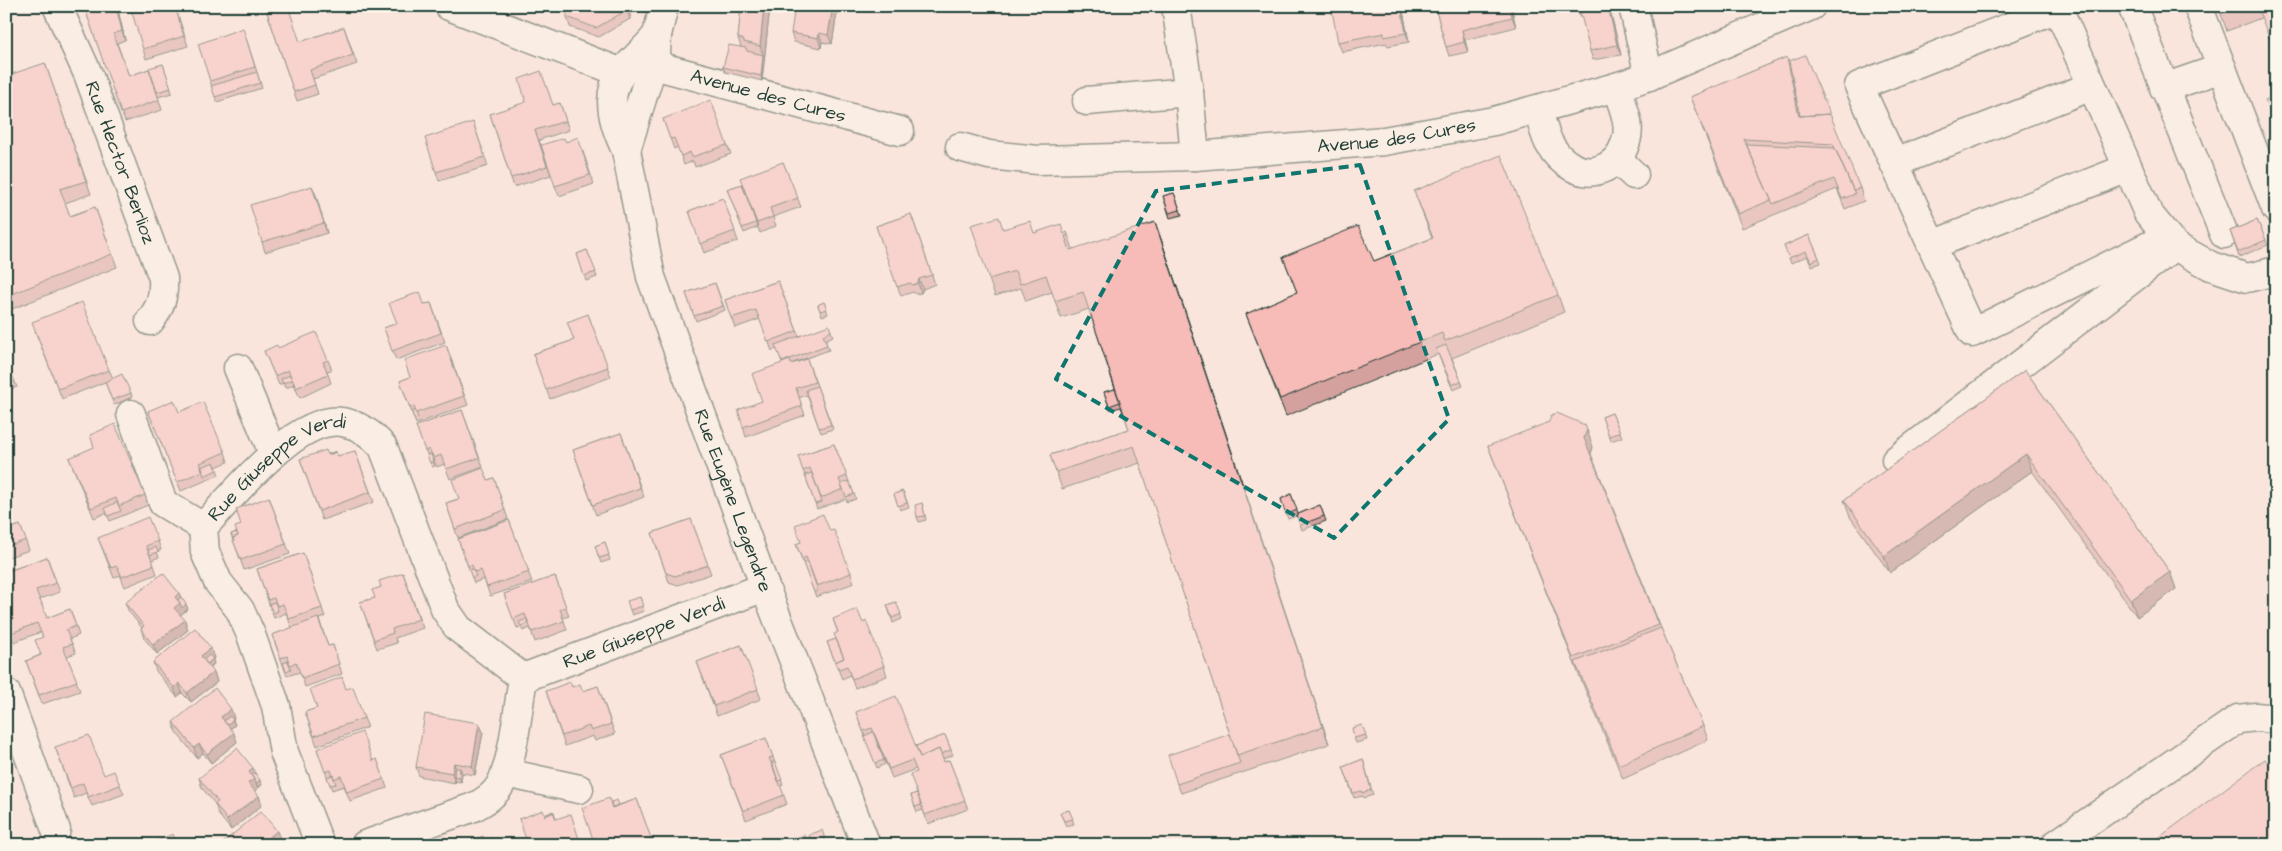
<svg xmlns="http://www.w3.org/2000/svg" width="2282" height="851" font-family="'Architects Daughter',sans-serif">
<style>
.lines{fill:none;stroke-linecap:round;stroke-linejoin:round}
.minor-casing{stroke:#1f3d34;stroke-width:31}
.minor{stroke:#fbf7ec;stroke-width:28}
.wall{fill:#d4a19e;stroke:#1f3d34}
.shaded-wall{fill:#ad8381;stroke:#1f3d34}
.building{fill:#f7bbb8;stroke:#1f3d34}
.marked{fill:none;stroke:#0f766e;stroke-width:4;stroke-dasharray:10 6;stroke-linejoin:round}
.labels{text-anchor:middle;dominant-baseline:central;stroke-width:5;stroke-linejoin:round;paint-order:stroke}
.street-label{font-size:19px;fill:#1f3d34;stroke:#fbf7ec}
</style>
<rect width="100%" height="100%" fill="#fae5dc"/>
<filter id="ink" filterUnits="userSpaceOnUse"><feTurbulence type="fractalNoise" baseFrequency=".02" numOctaves="2"/><feDisplacementMap in="SourceGraphic" scale="10" xChannelSelector="R" yChannelSelector="G"/><feConvolveMatrix kernelMatrix="1 2 1 2 8 2 1 2 1" color-interpolation-filters="sRGB"/></filter>
<g filter="url(#ink)">
<g class="lines">
<g class="minor-casing">
<g id="minor">
<path id="s1" d="M57 6 88 74 163 278C164 296 161 307 150 321"/>
<path d="M449 6 612 69 619 77"/>
<path d="M1176 6 1189 92 1195 156"/>
<path d="M1633 6 1649 76"/>
<path d="M2057 6 2148 213 2175 246 2211 266 2247 278 2276 271"/>
<path d="M2132 6 2224 234"/>
<path d="M2198 6 2276 209"/>
<path d="M2058 8 1859 86 1972 333 2167 237"/>
<path id="s2" d="M657 35C646 49 631 61 620 75 604 98 615 128 626 150L651 277 765 587 866 845"/>
<path id="s3" d="M635 60 900 131"/>
<path d="M1616 87C1626 114 1636 133 1617 159L1634 175"/>
<path d="M2164 88 2222 68"/>
<path d="M1087 101 1189 92"/>
<path d="M1538 109C1541 120 1544 133 1549 143 1559 162 1582 179 1604 168 1609 166 1613 162 1617 159"/>
<path id="s4" d="M960 147 989 155 1038 160 1195 156 1384 141 1494 121 1616 87 1649 76 1811 6"/>
<path d="M626 150 656 54 657 35 664 6"/>
<path d="M1894 163 2092 86"/>
<path d="M1932 245 2128 168"/>
<path d="M238 368 273 453"/>
<path d="M131 414 163 503 203 527"/>
<path d="M1896 460 2175 246"/>
<path id="s5" d="M523 678 765 587"/>
<path d="M6 693 56 830"/>
<path d="M506 773 579 789"/>
<path id="s6" d="M320 845 284 752 276 706 251 635 240 610 218 582 205 552 203 527C232 497 296 415 342 422 359 425 372 434 383 447L445 609 458 628 523 678"/>
<path d="M365 845 474 807C482 803 490 798 496 791 513 772 518 705 523 678"/>
<path d="M2055 845 2238 719 2256 717 2276 719"/>
</g>
</g>
<use href="#minor" class="minor"/>
</g>
<path class="wall" d="M84 6H117L125 40 117 43 129 76 163 64 172 93 158 97 162 110 125 122Z
M143 6 144 9 175 6 188 46 146 59 143 49Z
M265 6 300 42 344 27 357 64 313 79 318 94 297 101Z
M634 6 630 19 599 37 570 27 567 17Z
M725 6H770L762 81 725 72 723 67 741 47 738 38 741 11 726 9Z
M838 6 832 44 822 42 821 48 794 42 791 33Z
M1402 6 1409 42 1388 46 1386 43 1342 52 1338 42Z
M1511 6 1516 27 1465 40 1468 52 1449 56 1446 47 1436 10Z
M1576 6H1610L1611 10H1610L1621 55 1593 60 1590 51 1582 17 1580 18Z
M2218 6H2276L2261 18 2227 31Z
M246 38 262 88 217 102 210 81Z
M1787 57 1789 61 1860 188 1864 201 1845 209 1837 189 1742 228 1690 97Z
M45 63 91 194 65 203 70 216 95 207 117 267 12 309 6 294 9 207Z
M560 103 569 130 539 140 551 175 514 187 490 114 553 105Z
M663 119 727 145 731 154 695 167 693 161 684 165 678 147 674 149Z
M473 122 488 166 439 181 436 172Z
M581 146 594 184 559 196 555 186Z
M783 162 801 207 773 217 776 226 760 233 746 197 758 227 744 233 727 189 742 184Z
M312 186 327 233 265 252 262 242Z
M1414 191 1558 295 1564 312 1452 358 1463 386 1453 390 1438 354 1286 416 1246 314 1297 292 1283 257 1374 261 1432 238Z
M1174 193 1182 215 1170 218 1163 196Z
M723 198 738 241 704 253 689 211Z
M911 214 935 284 923 289 921 293 916 294 913 292 901 296 876 226Z
M2257 220 2268 245 2239 257 2230 231Z
M1003 229 1035 233 1064 234 1067 232 1073 249 1161 239 1329 744 1181 793 1177 784 1230 734 1140 463 1062 489 1050 455 1129 429 1121 407 1110 410 1104 392 1115 389 1089 309 1061 318 1052 292 1026 301 1021 288 995 296 989 279Z
M1809 235 1821 263 1812 266 1807 256 1791 263 1784 246Z
M587 250 597 277 586 281 577 254Z
M778 281 799 336 831 331 833 336 825 340 829 350 793 363 807 359 833 429 821 433 807 395 799 398 805 415 746 437 743 427 762 401 782 362 777 349 772 351 760 319 735 328 725 300Z
M715 283 725 310 696 321 686 293Z
M824 302 828 314 822 316 818 305Z
M431 303 445 342 396 360 384 328 397 323 424 304Z
M588 314 611 377 550 399 533 354 574 340Z
M35 331 109 370 113 378 131 393 132 397 114 405 105 382 62 399Z
M446 345 468 405 416 424 400 381 410 377Z
M278 348 328 360 332 370 327 371 331 383 300 398 293 383 294 385 285 388 283 383 279 385 264 351Z
M6 361 17 387 6 391Z
M2025 370 2170 572 2176 589 2137 617 2032 471 1890 573 1850 517 1844 500Z
M462 410 483 467 450 479 444 464 437 467 433 459 435 466 432 467 416 426Z
M148 411 179 412 225 452 228 462 216 467 219 475 181 491Z
M1612 413 1622 437 1611 441 1602 417Z
M621 433 644 497 596 515 573 450Z
M834 444 856 499 847 502 846 499 817 509 798 456Z
M1488 446 1593 447 1591 454 1661 628 1703 726 1708 740 1623 779 1579 675Z
M355 451 374 502 322 520 300 459 328 455 338 456Z
M69 458 145 495 148 505 110 521 106 513 94 518Z
M494 478 508 519 458 538 446 503 458 499 488 480Z
M903 491 909 507 900 510 894 494Z
M1291 494 1298 514 1320 505 1326 521 1302 530 1297 516 1288 519 1281 499Z
M269 497 290 554 244 570 231 534 237 532 241 525Z
M922 503 926 520 919 522 917 517Z
M6 512 12 528 20 525 29 550 6 558Z
M691 519 711 574 678 585 669 582 652 533Z
M509 520 532 582 490 596 484 579 474 583 458 539Z
M830 531 851 573 854 583 816 597 796 544Z
M98 538 158 541 161 550 157 552 159 557 152 560 157 574 125 587 120 575 114 578Z
M605 542 610 560 601 563 595 546Z
M303 553 325 617 319 619 328 646 333 645 342 674 305 687 300 672 287 676 272 635 292 628 286 613 274 618 257 569Z
M47 557 60 592 40 599 47 618 70 609 79 635 70 639 76 653 67 656 80 691 42 704 26 661 40 655 43 638 41 632 14 642 6 621 14 569Z
M403 573 423 628 395 638 397 643 377 649 360 602 375 598 381 586Z
M555 576 569 616 563 618 567 630 535 642 530 628 523 631 521 627 517 628 504 594Z
M181 597 188 609 180 615 188 630 157 654 144 638 141 629 142 628 129 612 125 603Z
M640 597 644 611 632 615 630 610Z
M896 602 902 619 893 623 887 605Z
M833 619 863 623 884 666 887 676 855 688 850 675 842 679 827 642 836 639 838 633Z
M741 645 761 699 717 716 697 662Z
M211 648 214 658 212 659 214 664 210 668 214 672 217 682 191 702 182 693 177 697 156 671 153 662Z
M598 686 615 734 595 741 593 736 565 746 546 691 572 687 583 691Z
M346 689 364 718 368 727 317 746 305 712 317 708Z
M856 712 916 746 945 735 953 755 943 759 944 762 949 760 968 809 928 824 923 810 917 812 911 795 917 793V772L916 769 892 778 876 739 885 764 877 768Z
M234 718 233 720 235 725 230 729 237 742 211 763 203 753 197 758 176 732 173 722Z
M479 723 483 732 475 775 462 773 461 782 456 781 455 783 419 776 416 767Z
M1362 725 1367 740 1356 743 1354 738Z
M766 738 783 785 780 786 787 804 746 820 721 755Z
M55 747 120 785 124 794 92 806 86 793 74 798Z
M317 749 373 761 377 759 387 788 350 801 344 786 332 790Z
M1363 759 1373 795 1364 798 1363 796 1354 798 1343 767Z
M253 768 255 773 262 785 254 791 259 796 262 805 231 830 218 814 215 804 202 788 199 778Z
M637 799 653 845H595L611 802 619 805Z
M1069 810 1074 824 1066 826 1060 813Z
M6 819 11 831 6 833Z"/>
<path class="shaded-wall" d="M116 6H117L125 40 122 31Z
M628 6H634L630 19 627 10Z
M764 6H770L762 81 761 76 763 55 760 46Z
M833 6H838L832 44 828 35Z
M1401 6H1402L1409 42 1406 33Z
M1510 6H1511L1516 27 1512 17Z
M1608 6 1610 10 1621 55 1617 45Z
M1462 30 1465 40 1468 52 1464 42Z
M819 33 822 42 821 48 818 38Z
M312 186 316 195 327 233 324 223Z
M1155 222 1161 239 1329 744 1323 727Z
M919 279 923 289 921 293 918 283Z
M1587 430 1593 447 1590 455 1584 439Z
M2026 454 2032 471 1890 573 1884 556Z
M2170 572 2176 589 2137 617 2131 600Z
M179 593 183 602 186 604 188 609 178 617 174 608 175 597Z
M185 620 188 630 157 654 153 645Z
M211 648 214 658 208 663 213 659 214 664 207 669 201 656Z
M214 672 217 682 191 702 187 693Z
M179 683 182 693 177 697 174 688Z
M231 709 234 718 226 725 221 717Z
M233 720 235 725 228 730 226 726Z
M479 723 483 732 475 775 472 766Z
M234 733 237 742 211 763 207 754Z
M199 744 203 753 197 758 194 748Z
M454 763 457 772 454 776 456 781 455 783 452 773Z
M253 768 257 778 254 779 258 788 252 793 248 783 249 772Z
M460 768 462 773 461 782 459 777Z
M260 780 262 785 258 788 256 783Z
M259 796 262 805 231 830 227 820Z
M277 831 281 841 276 845H270L267 839Z"/>
<path class="building" d="M84 6H116L122 31 113 34 129 76 149 69 159 100 121 113Z
M130 6H141L142 10 152 6H175L184 36 143 49Z
M265 6H288L300 42 344 27 353 55 310 70 315 85 294 92Z
M567 6H628L627 10 596 28 567 17Z
M741 6H764L760 46 744 42V40L738 38Z
M795 6H833L828 35 819 33 818 38 791 33Z
M1331 6H1401L1406 33 1384 37V33L1338 42Z
M1448 6H1510L1512 17 1462 30 1464 42 1446 47 1436 10 1449 7Z
M1576 6H1584L1579 7 1581 12 1578 13Z
M1584 6H1608L1617 45 1590 51 1579 7Z
M2218 6H2240L2221 14Z
M2257 6H2276V56Z
M243 28 255 67 210 81 198 44Z
M729 45 746 48 747 51 763 55 761 76 723 67Z
M1805 55 1830 114 1800 116 1789 61Z
M1787 57 1799 116 1830 114 1860 188 1853 190 1833 144 1744 139 1771 200 1738 214 1690 97Z
M45 63 86 181 60 189 70 216 95 207 112 254 7 296 6 293V208L9 207 6 199V76Z
M163 64 171 88 157 92 149 68Z
M541 71 553 105 560 103 566 121 535 130 547 166 511 178 490 114 526 102 519 79Z
M257 72 260 83 215 97 211 86Z
M2276 95V129L2265 100Z
M711 100 727 145 692 157 690 152 681 156 674 138 670 139 663 119Z
M473 122 485 157 436 172 425 138Z
M578 137 590 175 555 186 541 145 564 138 566 142Z
M1746 144 1835 148 1855 194 1842 199 1834 179 1773 204Z
M1501 155 1558 295 1445 341 1442 333 1280 399 1246 314 1297 292 1283 257 1358 226 1374 261 1433 238 1414 191Z
M783 162 798 198 770 208 773 217 757 223 740 178Z
M742 184 756 223 742 228 727 189Z
M312 186 324 223 262 242 250 205Z
M1174 193 1180 210 1169 213 1163 196Z
M723 198 735 231 700 244 689 211Z
M911 214 932 275 919 279 918 283 913 285 910 283 897 287 876 226Z
M999 217 1003 229 1030 221 1034 233 1061 224 1064 234 1067 232 1068 235 1065 236 1070 250 1155 222 1323 727 1237 755 1134 446 1056 472 1050 455 1129 429 1083 292 1055 301 1046 275 1020 284 1015 271 989 279 971 225Z
M2257 220 2266 240 2238 252 2230 231Z
M1809 235 1819 258 1811 262 1806 251 1789 258 1784 246Z
M587 250 596 272 584 276 577 254Z
M778 281 797 331 768 342 756 310 731 318 725 300Z
M715 283 723 306 694 316 686 293Z
M420 292 424 304 431 303 441 333 392 351 384 328 397 323 389 303Z
M82 302 109 370 58 389 32 322Z
M824 302 827 309 820 311 818 305Z
M588 314 608 367 546 390 533 354 574 340 567 322Z
M829 325 831 331 823 335 827 345 782 362 775 345Z
M316 332 328 360 323 362 328 374 296 388 288 370 275 376 264 351 277 345 278 348Z
M446 345 464 396 416 413 414 406 410 408 400 381 410 377 404 360Z
M1446 345 1461 381 1452 385 1436 349Z
M807 359 815 382 796 388 802 406 743 427 738 410 762 401 752 374 790 360 791 364Z
M6 361 15 382 6 386Z
M2025 370 2170 572 2131 600 2026 454 1884 556 1844 500Z
M122 374 131 393 112 400 105 382Z
M290 375 292 380 283 383 281 379Z
M817 386 831 425 819 428 806 390Z
M1115 389 1120 402 1109 406 1104 392Z
M174 400 179 412 203 402 225 452 200 463 203 471 177 482 148 411Z
M415 410 418 418 414 419 412 412Z
M462 410 479 458 446 469 441 455 434 458 429 449 425 451 416 426Z
M1557 413 1585 425 1587 430 1584 438 1659 625 1573 658 1488 446 1549 422 1551 415Z
M1612 413 1620 432 1609 436 1602 417Z
M115 424 145 495 119 506 116 498 91 508 69 458 94 447 90 435Z
M621 433 640 488 593 505 573 450Z
M834 444 847 476 839 479 843 489 821 498 810 468 803 471 798 456Z
M326 450 328 455 336 452 338 456 355 451 370 492 319 511 300 459Z
M336 451V452L328 455V454Z
M431 454 433 461 430 463 427 455Z
M214 462 217 470 204 476 201 467Z
M483 468 488 480 494 478 505 510 455 529 446 503 459 499 452 480Z
M812 473 822 502 815 504 805 475Z
M849 481 854 494 846 497 841 484Z
M903 491 907 503 898 506 894 494Z
M1291 494 1297 510 1286 515 1281 499Z
M269 497 286 544 241 560 232 538 238 536 235 527 241 525 236 509Z
M117 502 121 511 108 516 105 508Z
M922 503 925 516 917 517 915 505Z
M1320 505 1324 516 1300 525 1296 515Z
M6 512 12 528 20 525 26 540 6 547Z
M823 514 830 531 834 530 851 573 817 586 806 557 802 559 796 544 801 542 795 525Z
M148 517 158 541 146 546 154 565 122 577 117 566 111 568 98 538Z
M691 519 708 565 675 576 666 573 652 533Z
M509 520 529 572 487 587 481 570 474 572 472 565 468 566 458 539Z
M237 532 238 536 232 538 234 541 231 534Z
M605 542 609 555 599 558 595 546Z
M156 547 158 552 150 555 148 550Z
M303 553 322 608 289 619 283 604 277 606 274 598 268 600 257 569Z
M47 557 56 583 36 590 47 618 70 609 76 626 66 630 72 644 63 647 77 681 39 695 26 661 41 655 35 640 43 637 37 623 11 633 6 621V572Z
M808 562 818 591 814 592 803 563Z
M12 566 14 569 6 572V569Z
M473 569 476 576 472 578 469 570Z
M163 573 179 593 175 597 180 603 174 608 185 620 153 645 141 629 144 626 125 603Z
M403 573 419 619 392 629 393 633 374 640 360 602 375 598 372 590 381 587 379 581Z
M555 576 566 607 560 609 564 621 532 632 525 614 513 619 504 594Z
M181 597 186 604 182 608 180 603 178 600Z
M640 597 643 606 630 610 627 601Z
M275 602 278 611 273 613 269 604Z
M896 602 901 614 892 618 887 605Z
M857 609 863 623 866 621 884 666 852 679 847 666 839 669 835 662 844 658 834 634 838 632 833 619Z
M318 618 328 646 333 645 339 664 302 678 296 662 290 665 287 656 281 658 272 635Z
M527 619 529 623 521 626 519 622Z
M195 628 211 648 201 656 214 672 187 693 179 683 174 688 153 662Z
M1661 628 1703 726 1619 765 1575 662Z
M836 639 844 658 835 662 837 666 827 642Z
M741 645 758 689 714 706 697 662Z
M209 655 213 659 207 664 204 660Z
M288 661 291 669 286 671 283 663Z
M342 677 346 689 353 687 364 718 314 736 305 712 317 708 310 689Z
M570 682 572 687 580 684 583 691 598 686 611 724 591 731 589 726 562 736 546 691Z
M215 688 231 709 221 717 234 733 207 754 199 744 194 748 173 722Z
M896 696 920 757 939 749 944 762 949 760 965 800 925 815 910 774 917 772 912 760 889 769 872 728 863 731 856 712Z
M425 714 479 723 472 766 454 763 452 773 416 767Z
M230 716 233 720 227 725 224 721Z
M1362 725 1366 735 1354 738 1352 728Z
M362 732 373 761 377 759 384 779 347 792 341 776 334 779 331 770 325 772 317 749Z
M873 732 884 760 875 763 864 736Z
M1230 734 1240 763 1177 784 1168 755Z
M89 735 104 775 114 771 120 785 88 797 83 783 71 788 55 747Z
M945 735 951 750 941 754 939 749 920 757 916 746Z
M766 738 773 757 769 758 784 795 743 811 721 755Z
M237 748 253 768 249 772 254 779 248 783 259 796 227 820 215 804 218 802 199 778Z
M1363 759 1371 790 1362 793V791L1353 793 1343 767Z
M2265 759 2276 773V845H2149Z
M772 762H775L782 780 778 781Z
M455 768H460L459 777 454 776Z
M255 773 260 780 256 783 254 779 251 775Z
M333 775 336 784 330 785 327 777Z
M917 793 921 805 915 807 911 795Z
M609 798 612 808 637 799 652 841 640 845H595L582 808Z
M617 800 619 805 612 807 611 802Z
M543 810 545 816 554 812 556 819 571 814 581 845H528L519 819Z
M1069 810 1073 819 1064 821 1060 813Z
M261 811 277 831 267 839 272 845H220Z
M553 811 555 817 554 812 545 816 544 815Z
M822 830 827 845H813L809 835Z
M173 834 177 845H146Z
M804 835 808 845H801L798 837Z
M483 836 485 845H459Z
M510 837 513 845H490Z
M276 838 279 842 276 845H272L270 843Z
M491 838 493 844 486 845 484 841Z"/>
</g>
<path d="M0 0H2282V851H0ZM1360 165 1449 419 1334 538 1056 379 1156 191Z" fill="#fae5dc" fill-opacity=".55" fill-rule="evenodd"/>
<path class="marked" d="M1360 165 1449 419 1334 538 1056 379 1156 191Z"/>
<g class="labels">
<g class="street-label">
<text stroke="none"><textPath href="#s3" startOffset="138">Avenue des Cures</textPath></text>
<text stroke="none"><textPath href="#s4" startOffset="439">Avenue des Cures</textPath></text>
<text stroke="none"><textPath href="#s1" startOffset="169">Rue Hector Berlioz</textPath></text>
<text stroke="none"><textPath href="#s6" startOffset="440">Rue Giuseppe Verdi</textPath></text>
<text stroke="none"><textPath href="#s2" startOffset="501">Rue Eugène Legendre</textPath></text>
<text stroke="none"><textPath href="#s5" startOffset="129">Rue Giuseppe Verdi</textPath></text>
</g>
</g>
<rect width="2282" height="851" fill="none" stroke="#fbf7ec" stroke-width="25"/>
<rect x="12" y="12" width="2257" height="826" fill="none" stroke="#1f3d34" stroke-width="2" filter="url(#ink)"/>
</svg>
